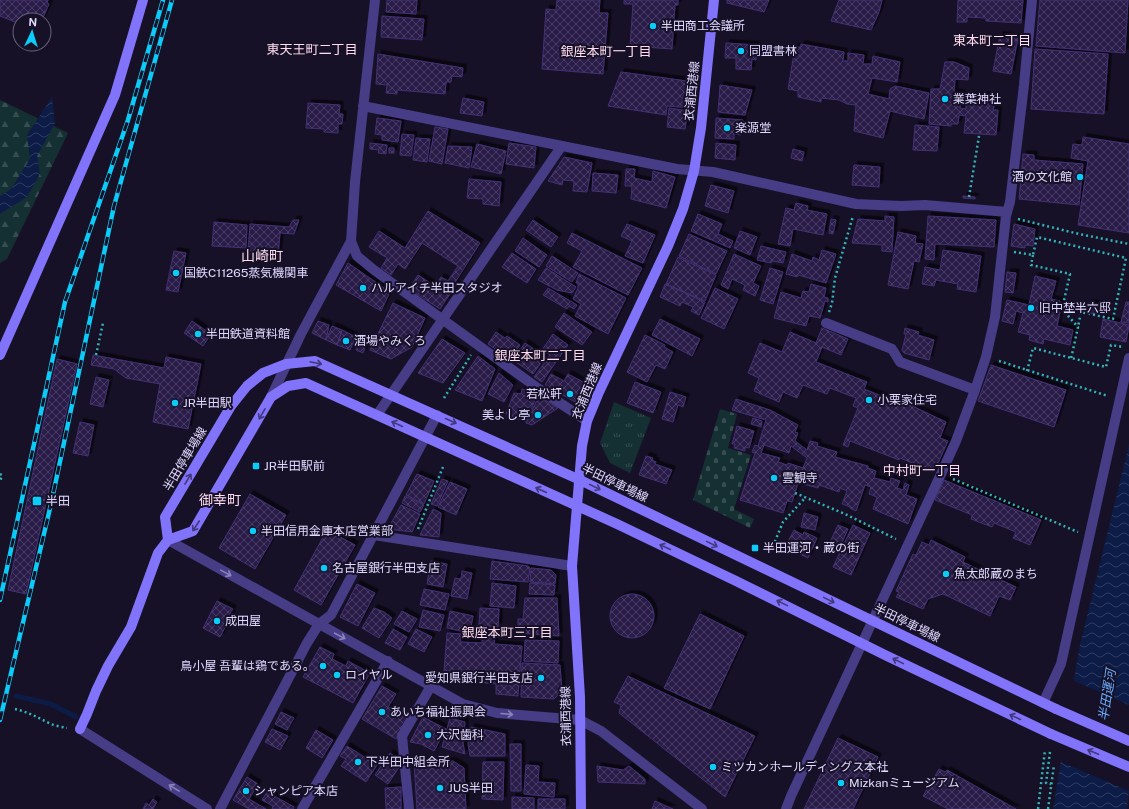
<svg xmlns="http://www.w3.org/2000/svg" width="1129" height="809" font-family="'Public Sans','Noto Sans JP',sans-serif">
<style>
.forest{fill:url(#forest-firs)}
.cemetery{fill:url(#cemetery-stones)}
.park{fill:url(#park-tufts)}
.water{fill:url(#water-waves)}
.pier{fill:#171128}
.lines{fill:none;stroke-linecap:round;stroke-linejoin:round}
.stream{stroke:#0c1c46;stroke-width:5}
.building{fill:url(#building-cross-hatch);stroke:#433074;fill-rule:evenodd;filter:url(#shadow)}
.path{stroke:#33b4b7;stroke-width:2.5;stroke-dasharray:2 3;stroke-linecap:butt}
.minor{stroke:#463d86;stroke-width:10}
.tertiary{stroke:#463d86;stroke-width:10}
.secondary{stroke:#8273fb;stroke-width:10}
.rail-casing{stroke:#0bccf8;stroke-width:4.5}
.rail{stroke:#171128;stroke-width:3;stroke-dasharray:9;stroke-linecap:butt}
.secondary-bridge{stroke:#8273fb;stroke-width:10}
.oneway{stroke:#42387c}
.oneway2{stroke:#8b83bc}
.poi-dot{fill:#0bccf8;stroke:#171128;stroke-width:1.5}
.labels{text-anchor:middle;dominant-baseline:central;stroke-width:4;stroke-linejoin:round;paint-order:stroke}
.poi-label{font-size:12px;fill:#e0d9fe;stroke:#171128;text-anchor:start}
.street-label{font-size:12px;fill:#e0d9fe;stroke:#171128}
.neighbourhood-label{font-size:13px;fill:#fedbee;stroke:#171128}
.water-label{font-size:13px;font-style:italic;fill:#6aabfb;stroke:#171128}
.quarter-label{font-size:14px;fill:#fedbee;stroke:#171128}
</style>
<defs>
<pattern id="forest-firs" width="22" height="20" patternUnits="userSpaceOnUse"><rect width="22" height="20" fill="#143032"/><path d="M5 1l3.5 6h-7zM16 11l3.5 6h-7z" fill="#364d51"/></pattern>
<pattern id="cemetery-stones" width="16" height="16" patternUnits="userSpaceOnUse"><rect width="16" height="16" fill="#143032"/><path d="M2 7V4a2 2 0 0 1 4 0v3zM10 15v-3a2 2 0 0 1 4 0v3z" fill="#364d51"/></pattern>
<pattern id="park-tufts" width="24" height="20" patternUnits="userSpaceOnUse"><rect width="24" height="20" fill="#143032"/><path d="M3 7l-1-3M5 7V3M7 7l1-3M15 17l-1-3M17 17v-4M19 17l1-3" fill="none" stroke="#364d51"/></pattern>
<pattern id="water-waves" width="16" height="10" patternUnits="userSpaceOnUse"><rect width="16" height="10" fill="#0c1c46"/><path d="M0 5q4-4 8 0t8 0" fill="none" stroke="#2f3c62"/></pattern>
<pattern id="building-cross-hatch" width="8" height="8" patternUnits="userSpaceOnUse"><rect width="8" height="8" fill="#2a1d49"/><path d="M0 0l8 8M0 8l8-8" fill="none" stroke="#493d64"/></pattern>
<filter id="shadow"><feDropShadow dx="3.5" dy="-3.5" stdDeviation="0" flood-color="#0009"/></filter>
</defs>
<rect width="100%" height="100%" fill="#171128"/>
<path class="forest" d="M0 100 68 133 7 259 0 263Z"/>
<path class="cemetery" d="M720 409 737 414 728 448 751 455 734 509 754 519 750 528 693 500Z"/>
<path class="park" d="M614 402 651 418 630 473 610 463 600 443Z"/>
<path class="water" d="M52 97 55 123 37 156 40 174 27 197 0 214V196L11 189 30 159 27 135Z
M1129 445V790L1127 809H1053L1079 649Z"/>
<path class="pier" d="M1072 680 1129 705V791L1059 761Z"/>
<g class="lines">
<path class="stream" d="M16 696 51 704 76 717"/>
</g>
<path class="building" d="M0 0H48L47 3 49 4 42 20H20V24L0 16Z
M387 0H417L416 14 386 12Z
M557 0H600L599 13H608L603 74 542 69 546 9 556 10Z
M624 0H678V5H675L672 49 630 46 633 4H624Z
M727 0H769L764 12 727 3Z
M839 0H882L879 12 871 30 831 21Z
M958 0H1023L1021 23 986 21V18L967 17V22H957Z
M1040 0H1128L1125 53 1036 46Z
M382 16 424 19 422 40 381 37Z
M1000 35 1018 38 1011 74 993 71Z
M726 43 757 45 756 60 752 59 751 70 736 69V58H725Z
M801 44 844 52 843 61H848V53L864 55 863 64H872L873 56 900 62 897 82 872 78 868 94 889 99 890 89 895 86 929 93 924 119 890 111 883 138 854 131 856 105 847 104 839 100 821 98V102L798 97V91L788 89 795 47H801Z
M1035 49 1108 54 1104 114 1031 109Z
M378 54 463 68 462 77 452 76 451 82H446L445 94 397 90V94L386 93 387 85 376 84Z
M945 62H954L969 68 968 80 955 79 954 93H961L960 108 966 109V103L977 104V95L988 96V105L994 106 993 110H998L996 135 964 133 966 116 959 115 958 124H951V126L929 124 931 89H940Z
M621 72 694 82 691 108 667 106 666 115 608 106Z
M720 85 752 90 745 115 718 112Z
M463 98 484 102 482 116 460 113Z
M308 103 340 105 339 114H343L342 124H338V133L324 132V129L306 128Z
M669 108 688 111 685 129 667 127Z
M377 118 401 121 398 142 382 140V135L375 134Z
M716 118 743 120V126H739V131H742L741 135 734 134V139L715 138Z
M915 125 939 127 937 151 913 150Z
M435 127 448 129 442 164 429 161Z
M402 134 414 135 411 156 400 155Z
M1083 137 1129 144V233L1078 225 1088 161 1071 158 1073 144 1082 145Z
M416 138 430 139 427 162 413 160Z
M370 143 387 145 386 154 378 153 379 150 370 149Z
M509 143 536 147 534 168 506 164Z
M716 143 736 145 735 160 715 158Z
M477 144 506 151 501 174 471 167Z
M448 146 472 147 469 168 445 163Z
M389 148H394V153H389Z
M793 149 804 152 802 161 791 158Z
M1023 154 1034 155V160L1083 164 1079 205 1019 199Z
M564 157 592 163 587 192 573 191 574 181 563 180 562 185 548 181Z
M854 165 880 167 879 187 852 185Z
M626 169H635L634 178 652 182 653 171 675 177 666 208 631 199 632 186H625Z
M593 173 618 175 616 193 592 191Z
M469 179 501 182 499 206 483 204V199L467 198Z
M711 185 734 191 728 213 705 206Z
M963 196 975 197V199L963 198Z
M796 203 808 206 807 210 827 214 823 235 793 229 790 246 778 244 786 208 794 210Z
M428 211 480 243 454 284 456 285 440 309 409 289 418 275 435 286 441 277 448 281 458 266 422 243 405 269 398 264 391 275 381 268 387 258 369 247 379 231 405 248Z
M698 214 722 224 718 234 733 241 730 248 691 231Z
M885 216 894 217 892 252 882 251V245L852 243 858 219 885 221Z
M928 216 996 220 994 247 935 244 934 260 925 259Z
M831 219 836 220 833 234 829 233Z
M293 220H299L294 234 280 233 278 256 248 254 250 224 289 227Z
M533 220 558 237 551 247 526 230Z
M214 222 247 225 246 248 212 246Z
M627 224 655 235 643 263 625 256 632 241 621 236Z
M1014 224 1035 229 1033 246 1025 245V248L1011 246Z
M740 231 757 237 750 255 734 248Z
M898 232 916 236 915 243 923 244 919 262 914 261 908 289 888 285Z
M572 233 642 268 628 295 573 267 582 251 567 243Z
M689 234 727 251 716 274 679 256Z
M523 238 547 255 539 267 515 251Z
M761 246 786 252 783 263 772 261 771 263 757 260Z
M822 250 836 254 826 283 798 275 797 277 786 274 792 254 812 261 813 257 819 260Z
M943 250 981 256 976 292 957 289 958 284 936 280 934 286 922 284 925 267 940 270Z
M174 251 186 253 178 292 166 290Z
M512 253 536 269 527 283 502 267Z
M734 254 761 266 753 283 759 286 755 296 743 290 745 285 732 279 728 289 721 285Z
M552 256 578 273 572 282 546 266Z
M678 257 716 275 705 301 666 284Z
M348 263 390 292 381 311 336 285Z
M546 268 576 287 572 293 557 290 538 280Z
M770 268 783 272 773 304 760 300Z
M1007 272 1016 273 1013 293 1005 292Z
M579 274 626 298 608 334 575 316 581 304 573 299 578 288V283H576Z
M1035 276 1056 281 1051 299 1060 301 1057 312H1060L1057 326 1073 330 1070 345 1044 339 1043 344 1029 340 1030 335 1018 332 1023 313 1016 311 1013 324 1002 321 1007 300 1029 305Z
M665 284 705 302 699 315 691 311 693 307 682 302 680 306 660 297Z
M811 284 826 288 824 297 828 298V302L825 301 820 318 809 316 806 326 774 318 781 292 801 298 803 291 809 292Z
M548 288 577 305 574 309 569 306 567 309 543 295Z
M715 288 738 299 724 329 701 318Z
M1126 302H1129V323L1121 322Z
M393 303 425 318 412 347 391 359 370 350Z
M1088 303 1098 304 1096 314 1086 312Z
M564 313 592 332 582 345 555 327Z
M660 319 700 339 692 356 652 335Z
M1103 319 1129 325 1126 342 1100 337Z
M192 321 211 334 203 346 184 333Z
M318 321 329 325 326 340 312 333Z
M332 326 342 330 337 345 326 340Z
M822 328 848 339 841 355 822 347 816 362 867 382 864 389 884 397 881 403 888 405 891 396 946 422 940 438 948 441 934 472 900 458 899 460 850 441 848 447 843 445 858 408 853 406 856 398 830 388 827 394 803 385 797 398 783 392 779 402 754 391 759 378 748 373 760 343 782 352 790 332 816 343Z
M905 328 919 332 918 335 934 340 929 360 904 353 902 350 906 334H904Z
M342 330 356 337 350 350 337 345Z
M496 332 505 338 507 336 520 345 510 359 488 344Z
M553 334 568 345 542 382 534 377 550 355 542 350Z
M645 335 665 345 664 347 673 352 665 369 656 365 647 382 627 372Z
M360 337 367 342 363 353 356 350Z
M442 339 465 353 443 383 418 373Z
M525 343 545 357 533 374 513 360Z
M93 355 164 368 166 357 201 364 188 429 153 422 160 384 126 378 114 369 91 365Z
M478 356 495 369 482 401 455 390Z
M57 359 77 364 26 594 8 590Z
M991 365 1066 390 1054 427 978 401Z
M499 373 513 385 504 402 488 394Z
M551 374 564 381 568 374 585 383 575 402 545 385Z
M96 377 109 380 103 407 90 404Z
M635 382 661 392 653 413 627 403Z
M522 389 537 395 526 422 506 414 514 393 521 394Z
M670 392 686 397 683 407 678 405 673 422 662 419Z
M539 396 558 408 532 425 526 423Z
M736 399 770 410 798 425 795 432 798 433 795 441 807 450 810 441 818 443 817 446 837 452 835 457 868 466V468L876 471 874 478 890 482 891 478 900 481 897 488 903 490 905 483 909 485 906 495 917 499 908 524 873 509 877 497 869 494 871 487 865 485 856 511 850 508V507L842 504 847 491 840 488 839 492 819 485 818 488 803 484 805 480 794 477 793 482 798 483 795 493 792 502 787 501 783 513 740 500 755 453 752 452 755 445 758 446 766 420 732 410ZM764 445 789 453 791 446 807 458 803 468 788 463 787 465 778 462 780 458 761 453Z
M753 418 762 421 761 427 751 424Z
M80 422 94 425 88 456 73 453Z
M737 426 754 431 749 448 745 447V451L734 448 735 444H732Z
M646 456 653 458 652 460 656 462 655 464 672 470 666 484 639 475Z
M417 474 434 481 424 504 406 495Z
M442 479 448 481 437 506 431 504Z
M944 480 1041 520 1030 545 1013 538 1016 532 994 523 992 527 971 519 972 515 935 500Z
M450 482 467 489 456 515 438 507Z
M250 494 286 515 255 569 219 548Z
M405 496 424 505 420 512 402 503Z
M401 505 420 514 412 532 388 529Z
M433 509 441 513 439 537 420 535Z
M804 513 818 517 815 530 801 527Z
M838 525 848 529 840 547 830 542Z
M853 525 870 533 851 575 833 567Z
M327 530 355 545 321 605 294 590Z
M794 530 803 535 804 532 817 538 808 558 785 547Z
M931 540 965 557 963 562 1016 587 1010 600 999 596 990 616 943 594 928 599 923 609 896 597 899 592 896 591 913 554 916 555 922 542 929 545Z
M431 561 447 564 443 587 427 584Z
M492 561 528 566 530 568 528 582 490 579Z
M531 568 551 570 556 575 555 584 530 582Z
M462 571 472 573 467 599 451 596 455 578 461 579Z
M492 583 516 586 514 608 490 606Z
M530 583 555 585 554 595 529 594Z
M357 584 375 593 358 626 340 617Z
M424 589 449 594 445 610 420 605Z
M610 616a22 22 0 1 1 44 0a22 22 0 1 1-44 0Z
M525 598H557L559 636 518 633V619H523Z
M217 601 233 609 230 613 232 614 220 637 203 628Z
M374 608 384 612 392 618 379 638 362 628Z
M480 608 499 609 498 627 479 625Z
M423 610 444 615 440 631 419 627Z
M402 611 417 619 409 632 394 624Z
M450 611 473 616 470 633 447 628Z
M700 614 744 636 710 709 664 688Z
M393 629 407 637 400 650 385 643Z
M416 629 432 637 424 652 408 644Z
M447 633 461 634 460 642 482 643 483 634 495 635 494 644 522 646 518 696 496 694V684L476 682V673L444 671Z
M525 640 559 641 558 663 524 661Z
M320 647 334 654 332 659 346 666 348 661 370 673 353 703 303 677Z
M522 663 560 665 562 691 554 699 521 697Z
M628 676 755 736 725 797 619 713 621 705 614 702Z
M382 686 396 694 388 707 407 718 396 739 362 719Z
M281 712 294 718 287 730 275 724Z
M423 717 446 729 434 751 421 744 410 742Z
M450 718 465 722 463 743 465 754 442 747Z
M471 727 505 734V756H470L468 744Z
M272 729 288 736 280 750 265 742Z
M316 730 333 740 322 758 306 748Z
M838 738 878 757 853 809H804Z
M510 744H521V791H511Z
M347 746 377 765 366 782 341 766 346 759 340 756Z
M390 753 399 759 396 764 400 766 388 784 375 775Z
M453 761 464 768 466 809H417L414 763Z
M483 762H504L503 800 482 799Z
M526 765 539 766 538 782 555 783 554 797 524 794Z
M597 766 623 770 629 766 645 779V784L598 782Z
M939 769 945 772 947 770 1016 809H948L923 796Z
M247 777 258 784 249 799 266 809H249L233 800Z
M401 787V809H386L385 788Z
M267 792 294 807 293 809H272L273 806 262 800Z
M512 797 534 798V809H512Z
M153 799 157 802 153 809H143L146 803 149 805Z
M538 799H565V809H538Z
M655 801 673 809H652Z"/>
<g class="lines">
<path class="path" d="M969 197 979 136
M1018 219 1079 234 1129 244
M1014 252 1033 255 1037 237 1126 258 1113 319 1081 312 1078 327
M1033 255 1031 265 1070 274 1062 309 1078 327 1071 359
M829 312 832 303 835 278 853 216
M96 355 103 323
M999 361 1108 396
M1027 371 1033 348 1106 367 1111 345 1123 347
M444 398 471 355
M0 474 2 475 0 482
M953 479 1078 532
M795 493 845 514 896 539
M418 529 443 467
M771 551 783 522 805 498
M15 709C28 712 39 718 51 724 56 726 62 727 67 728
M1050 752 1046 783 1051 784
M1038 809 1045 750
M1048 809 1054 765"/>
<path class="minor" d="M363 106 677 169 713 172 856 204 901 206 925 205 1007 212
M351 241 357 256 374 270 539 389 587 421
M826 323 892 349 900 362 975 390
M271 397 301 334 351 241 355 182 375 0
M377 415 561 147
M374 535 572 566
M168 540 463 704 497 713 580 720 601 731 702 809
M1043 703 1061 664 1129 358
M220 809 307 643 319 624 331 615 437 415
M302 809 388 661
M409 809 402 736 431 686
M786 809 791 796 941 474 956 441 975 390 986 357 995 317 1006 216 1010 202 1024 85 1032 0"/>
<path class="tertiary" d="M80 729 207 809"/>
<path class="secondary" d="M0 355 115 95 143 0
M168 540 165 517 231 406 247 386 263 373 286 364 315 361 580 480 1056 709
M80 729 87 714 96 691 108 666 131 627 158 553 168 540 193 531 271 397 288 386 306 383 617 524 736 581 887 656 1051 734
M581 809 580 697 572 566 582 446 587 421 599 392 668 246 683 209 694 171 701 128 714 0"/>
<g class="rail-casing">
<path id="rail" d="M0 600 65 302 128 120 163 0
M0 720 51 504 114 206 172 0"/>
</g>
<use href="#rail" class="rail"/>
<path class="secondary-bridge" d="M1056 709 1129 741
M1051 734 1129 767"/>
</g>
<defs><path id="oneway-shaft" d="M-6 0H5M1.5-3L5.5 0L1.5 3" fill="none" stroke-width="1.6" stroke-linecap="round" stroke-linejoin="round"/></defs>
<g class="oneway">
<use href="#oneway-shaft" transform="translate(316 363) rotate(12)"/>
<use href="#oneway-shaft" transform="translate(262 414) rotate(120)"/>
<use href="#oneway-shaft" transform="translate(451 421) rotate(24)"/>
<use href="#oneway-shaft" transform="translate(397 424) rotate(-155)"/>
<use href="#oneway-shaft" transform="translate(188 479) rotate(-59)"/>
<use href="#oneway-shaft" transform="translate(595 487) rotate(26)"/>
<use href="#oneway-shaft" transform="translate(541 490) rotate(-156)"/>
<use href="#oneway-shaft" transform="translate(196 526) rotate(123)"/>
<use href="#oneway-shaft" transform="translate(712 544) rotate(26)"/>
<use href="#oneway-shaft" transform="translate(665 547) rotate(-155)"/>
<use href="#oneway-shaft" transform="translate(829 600) rotate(26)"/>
<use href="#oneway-shaft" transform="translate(782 603) rotate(-154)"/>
<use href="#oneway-shaft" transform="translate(898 661) rotate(-154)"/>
<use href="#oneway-shaft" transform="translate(1015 717) rotate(-155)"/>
<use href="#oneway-shaft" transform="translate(1093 752) rotate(-157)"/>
</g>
<g class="oneway2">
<use href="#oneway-shaft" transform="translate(226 573) rotate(29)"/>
<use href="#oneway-shaft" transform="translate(340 636) rotate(28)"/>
<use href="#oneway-shaft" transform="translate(507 714) rotate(5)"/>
<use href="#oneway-shaft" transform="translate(174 788) rotate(-148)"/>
</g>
<g class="poi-dot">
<circle cx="653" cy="26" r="4"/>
<circle cx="741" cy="51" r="4"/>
<circle cx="945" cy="99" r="4"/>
<circle cx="727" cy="128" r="4"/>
<circle cx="1080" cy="177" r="4"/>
<circle cx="176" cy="273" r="4"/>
<circle cx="363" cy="288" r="4"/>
<circle cx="1031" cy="308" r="4"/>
<circle cx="198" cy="334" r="4"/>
<circle cx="346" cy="341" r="4"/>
<circle cx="570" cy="394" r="4"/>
<circle cx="869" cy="400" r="4"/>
<circle cx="175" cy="403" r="4"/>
<circle cx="538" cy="415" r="4"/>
<rect x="252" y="462" width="8" height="8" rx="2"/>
<circle cx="774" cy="478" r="4"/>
<rect x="32" y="496" width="10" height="10" rx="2"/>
<circle cx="253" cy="531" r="4"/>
<rect x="751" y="544" width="8" height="8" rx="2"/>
<circle cx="324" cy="568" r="4"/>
<circle cx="946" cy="574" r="4"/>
<circle cx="217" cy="621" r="4"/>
<circle cx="323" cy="666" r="4"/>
<circle cx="337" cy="675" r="4"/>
<circle cx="541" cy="678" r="4"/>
<circle cx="382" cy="712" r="4"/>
<circle cx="428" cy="735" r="4"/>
<circle cx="358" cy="762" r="4"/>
<circle cx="713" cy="767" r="4"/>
<circle cx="841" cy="783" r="4"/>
<circle cx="440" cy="788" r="4"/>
<circle cx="246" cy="791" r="4"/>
</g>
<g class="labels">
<g class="poi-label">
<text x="661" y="26">半田商工会議所</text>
<text x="749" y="51">同盟書林</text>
<text x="953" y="99">業葉神社</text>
<text x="735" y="128">楽源堂</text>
<text x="1072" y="177" text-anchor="end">酒の文化館</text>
<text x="184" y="273">国鉄C11265蒸気機関車</text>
<text x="371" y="288">ハルアイチ半田スタジオ</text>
<text x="1039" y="308">旧中埜半六邸</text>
<text x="206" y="334">半田鉄道資料館</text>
<text x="354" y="341">酒場やみくろ</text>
<text x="562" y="394" text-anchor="end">若松軒</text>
<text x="877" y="400">小栗家住宅</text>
<text x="183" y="403">JR半田駅</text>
<text x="530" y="415" text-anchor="end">美よし亭</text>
<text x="264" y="466">JR半田駅前</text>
<text x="782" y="478">雲観寺</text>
<text x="46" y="501">半田</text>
<text x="261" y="531">半田信用金庫本店営業部</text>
<text x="763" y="548">半田運河・蔵の街</text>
<text x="332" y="568">名古屋銀行半田支店</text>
<text x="954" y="574">魚太郎蔵のまち</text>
<text x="225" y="621">成田屋</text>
<text x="315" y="666" text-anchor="end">鳥小屋 吾輩は鶏である。</text>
<text x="345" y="675">ロイヤル</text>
<text x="533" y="678" text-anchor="end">愛知県銀行半田支店</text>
<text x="390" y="712">あいち福祉振興会</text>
<text x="436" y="735">大沢歯科</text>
<text x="366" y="762">下半田中組会所</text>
<text x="721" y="767">ミツカンホールディングス本社</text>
<text x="849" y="783">Mizkanミュージアム</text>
<text x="448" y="788">JUS半田</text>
<text x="254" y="791">シャンピア本店</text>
</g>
<g class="street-label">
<text transform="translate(692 91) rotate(-84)">衣浦西港線</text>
<text transform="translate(587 391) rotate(-68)">衣浦西港線</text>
<text transform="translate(185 459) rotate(-59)">半田停車場線</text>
<text transform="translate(615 483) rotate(26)">半田停車場線</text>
<text transform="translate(907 623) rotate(26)">半田停車場線</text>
<text transform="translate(566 716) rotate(-91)">衣浦西港線</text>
</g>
<g class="neighbourhood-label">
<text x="992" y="40">東本町二丁目</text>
<text x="312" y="49">東天王町二丁目</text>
<text x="606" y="51">銀座本町一丁目</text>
<text x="540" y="355">銀座本町二丁目</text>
<text x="922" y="470">中村町一丁目</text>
<text x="507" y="632">銀座本町三丁目</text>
</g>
<g class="water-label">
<text transform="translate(1107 695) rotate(-81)">半田運河</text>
</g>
<g class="quarter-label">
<text x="262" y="256">山崎町</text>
<text x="220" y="500">御幸町</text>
</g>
</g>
<g transform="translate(32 32) rotate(4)"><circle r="19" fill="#171128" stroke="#67617e"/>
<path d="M0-3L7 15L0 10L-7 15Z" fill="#0bccf8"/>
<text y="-6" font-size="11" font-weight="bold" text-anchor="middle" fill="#e0d9fe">N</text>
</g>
</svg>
